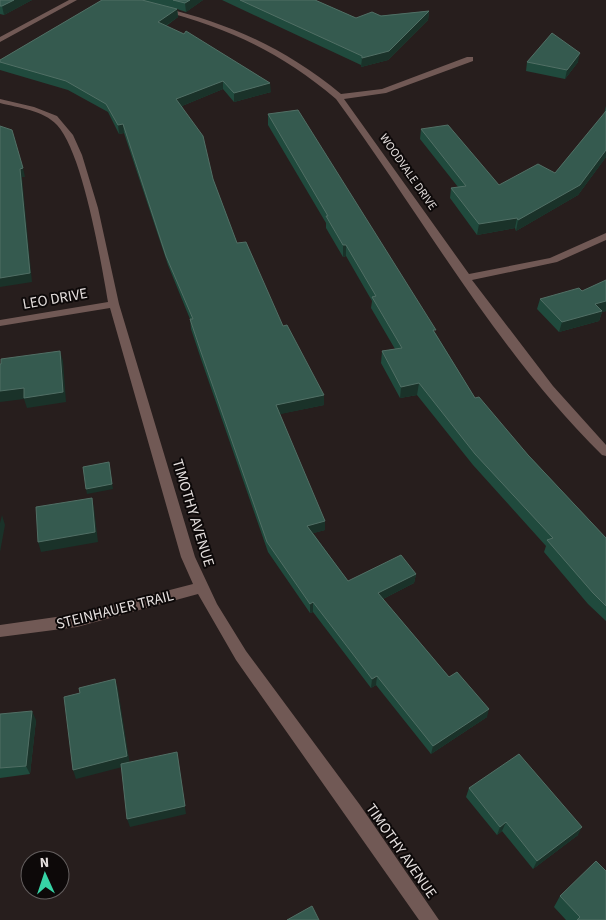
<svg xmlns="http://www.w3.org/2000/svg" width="606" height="920" font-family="'Source Sans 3',sans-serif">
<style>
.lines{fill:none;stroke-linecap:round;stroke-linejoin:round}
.minor{fill:#715955;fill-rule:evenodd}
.wall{fill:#204a3d}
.shaded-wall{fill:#1a3229}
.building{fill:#355a4f;stroke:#516f65}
.labels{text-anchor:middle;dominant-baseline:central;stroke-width:4;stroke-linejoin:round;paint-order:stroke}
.far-street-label{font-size:12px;fill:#e6e0df;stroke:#0d0909}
.street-label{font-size:15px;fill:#e6e0df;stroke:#0d0909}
</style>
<rect width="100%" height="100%" fill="#271e1d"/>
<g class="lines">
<path class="minor" d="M69 0H77L0 42V37Z
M161 7C231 24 285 48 341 94L382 89 467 57H473V61L386 93 344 99 469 274 550 258 606 233V240L557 262 472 280 553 386 606 445V456L602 455C498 353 422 216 336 99 281 52 228 28 159 10L158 9Z
M0 99 34 107 57 116 73 135 82 155 98 208 119 304 195 557 217 604 246 651 360 805 439 920H419L236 660 198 594 77 627 0 637V625L77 614 193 584 181 557 110 308 0 326V320L108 302C101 262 83 153 57 125 43 110 19 108 0 103Z"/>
</g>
<path class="wall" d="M0 0H32L4 15 0 14Z
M102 0H203L186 12 177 9 178 17 166 26 271 92 234 102 223 89 182 106 213 179 237 243 283 326 324 405 279 414 325 530 313 533 348 581 416 574 414 583 383 599 449 677 487 717 431 754 376 685 371 688 313 612 310 613 268 552 202 362 191 329 190 319 168 265 124 133 119 134 108 112 68 90 0 70V60Z
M222 0H315L356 18 429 11 428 20 388 60 361 67V65Z
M527 62H578L565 79 526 71Z
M606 106V157L578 195 516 231 515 228 477 235 450 198 451 188 458 187 420 139 421 129 499 185 555 173 604 114Z
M268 114 436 334 475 398 606 538V621L588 604 544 552 546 546 473 465 417 395 400 398 381 363 382 351 395 349 371 308 372 301 346 256 343 257 326 228V223L268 125Z
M606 280V311L602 312 599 321 559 332 537 309 540 299 582 291Z
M0 714 36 720 30 774 0 778Z
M469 788 578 835 533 869 502 831 497 835 466 797Z
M560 896 606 920H566L554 907Z"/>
<path class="shaded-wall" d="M14 0H32L4 15 2 6Z
M190 0H203L186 12 185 3Z
M177 9 178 17 159 30 158 22Z
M429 11 428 20 388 60 361 67 362 58Z
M580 53 578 62 565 79 567 70Z
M223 81V89L177 108 176 99Z
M270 83 271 92 234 102V93Z
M123 124 124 133 119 134 118 125Z
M606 150V157L578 195 516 231 518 220Z
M23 168 25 177H22L32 282 0 287V278L20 169Z
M517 218 515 228 477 235 479 224Z
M343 245H346V256L343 257Z
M606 301V311L602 312 599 321 559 332 562 322 595 304Z
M60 351 63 361 66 402 27 408 24 399 0 402V391Z
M419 383 417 395 400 398 401 387Z
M324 395V405L276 415V405Z
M109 462 113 489 87 494 86 489Z
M92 498 94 508 98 542 41 552 38 542Z
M2 515 5 525 0 552V523Z
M325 521V530L307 535V526Z
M416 574 414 583 377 602 378 593Z
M313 602V612L310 613V604Z
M377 676 376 685 371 688 372 679Z
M115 679 118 689 130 765 76 779 73 770Z
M489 709 487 717 431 754 433 746Z
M32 711 36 720 30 774 26 766Z
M177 752 186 814 130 827 127 819Z
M506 822 502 831 497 835 500 827Z
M582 827 578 835 533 869 537 861Z"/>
<path class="building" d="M0 0H14L2 6H0Z
M102 0H142L177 9 158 22 184 34 186 31 270 83 234 93 223 81 176 99 203 136 213 179 237 243 246 242 283 326 287 325 324 395 276 405 325 521 307 526 348 581 401 555 416 574 378 593 449 677 457 672 489 709 433 746 377 676 372 679 313 602 310 604 267 542 201 352 190 319H193L166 256 123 124 118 125 106 104 66 81 0 62V60Z
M173 0H190L185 3Z
M240 0H315L356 18 372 12 381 16 429 11 389 51 362 58V56Z
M552 33 580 53 567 70 527 62Z
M298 110 436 330H433L475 398 479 397 528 455 606 538V606L593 593 547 540 553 538 475 454 419 383 401 387 382 351 402 348 372 297 376 296 346 245H343L326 216H328L268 114Z
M606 111V150L580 185 518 220 517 218 479 224 451 188 466 186 421 129 448 125 499 185 538 164 555 173Z
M0 126 12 130 23 168 20 169 30 273 0 278Z
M606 280V301L595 304 602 311 562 322 540 299 579 288 582 291Z
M60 351 63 392 24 398V388L0 391V364H1V359Z
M109 462 112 484 86 489 83 467Z
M92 498 95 532 38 542 36 507Z
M115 679 127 756 73 770 64 697 80 693 79 688Z
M32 711 26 766 0 768V714Z
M177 752 185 806 127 819 121 764Z
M519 754 582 827 537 861 506 822 500 827 469 788Z
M596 861 606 871V920H577L580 917 560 896Z
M312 906 319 920H287Z"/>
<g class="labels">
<g class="far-street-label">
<text transform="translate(408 172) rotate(55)">WOODVALE DRIVE</text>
</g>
<g class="street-label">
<text transform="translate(55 299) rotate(-10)">LEO DRIVE</text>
<text transform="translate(193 513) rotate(73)">TIMOTHY AVENUE</text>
<text transform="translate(115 610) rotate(-14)">STEINHAUER TRAIL</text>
<text transform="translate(401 851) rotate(55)">TIMOTHY AVENUE</text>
</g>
</g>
<g transform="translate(45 875) rotate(357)"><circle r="24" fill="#0d0909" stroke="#645f5f"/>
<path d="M0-4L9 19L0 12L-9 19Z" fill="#37d4a6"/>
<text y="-8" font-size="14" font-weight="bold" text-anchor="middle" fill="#e6e0df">N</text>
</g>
</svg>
